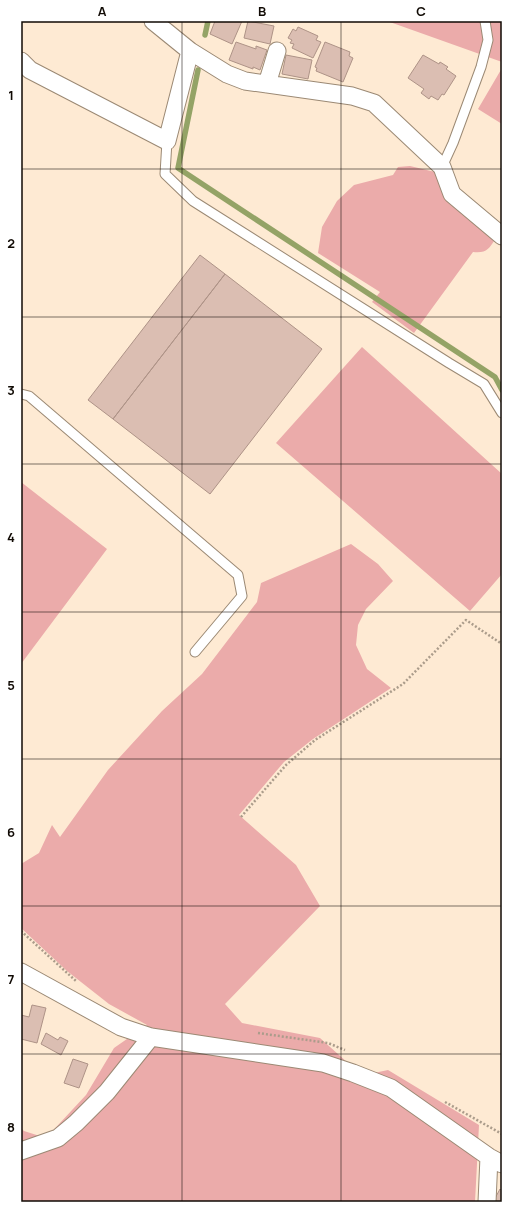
<svg xmlns="http://www.w3.org/2000/svg" width="523" height="1223" font-family="Manrope,sans-serif">
<style>
.green{fill:#ebabaa}
.lines{fill:none;stroke-linecap:round;stroke-linejoin:round}
.stream{stroke:#94a366;stroke-width:5.5}
.building{fill:#dbbeb2;stroke:#ae9387}
.service-casing{stroke:#9b8974;stroke-width:11}
.minor-casing{stroke:#9b8974;stroke-width:19}
.path{stroke:#ab9c8b;stroke-width:2.5;stroke-dasharray:2 2;stroke-linecap:butt}
.service{stroke:#fff;stroke-width:9}
.minor{stroke:#fff;stroke-width:17}
.grid{fill:none;stroke:#100a04;stroke-width:1;stroke-opacity:0.55}
.neatline{fill:none;stroke:#100a04;stroke-width:1.5}
.grid-label{font-size:13px;text-anchor:middle;font-weight:bold;fill:#100a04}
</style>
<rect width="100%" height="100%" fill="#feead3"/>
<path class="green" d="M387 21H502V62Z
M502 68V124L478 109Z
M410 166 435 172 449 196 496 238C488 250 487 253 473 252L414 333 372 302 380 292 318 253 322 227 337 201 354 185 393 175 398 167Z
M362 347 502 474V574L470 611 276 443Z
M21 482 107 549 21 664Z
M351 544 378 564 393 581 366 609 358 625 356 645 367 669 391 688 313 739 284 762 239 815 296 865 320 906 225 1004 242 1023 320 1038 348 1063 374 1073 388 1070 479 1125 475 1202H21V1128L24 1131 46 1138 86 1095 114 1048 147 1025 109 1004 67 971 21 928V864L39 853 52 825 60 837 108 770 162 711 202 674 257 602 261 583Z"/>
<g class="lines">
<path class="stream" d="M205 35 208 21
M198 70 178 168 495 377 502 390"/>
</g>
<path class="building" d="M215 21H242L232 44 210 34Z
M248 21 274 26 270 44 244 38Z
M298 27 318 36 316 40 321 42 313 58 292 48 294 44 290 43 292 40 288 38 293 29 296 31Z
M236 42 256 49V46L267 50 260 70 253 67V69L229 60Z
M325 42 350 52 349 56 353 58 343 82 316 71 317 68 315 67Z
M286 55 312 60 308 79 282 74Z
M423 55 439 64 440 62 448 67 446 69 456 76 444 95 442 94 438 100 431 96 429 99 421 93 424 89 408 78Z
M200 255 225 274 113 419 88 400Z
M225 274 322 349 210 494 113 419Z
M32 1005 46 1008 37 1043 21 1039V1015L29 1017Z
M46 1033 58 1040 60 1037 68 1041 61 1055 41 1044Z
M73 1059 88 1064 79 1088 64 1083Z
M500 1189 502 1191V1202H493Z"/>
<g class="lines">
<g class="service-casing">
<path id="service" d="M167 141 165 174 193 201 449 363 484 384 502 413
M442 167 453 143 481 67 488 40 485 21
M21 394 29 396 238 575 242 596 195 652"/>
</g>
<g class="minor-casing">
<path id="minor" d="M190 51 227 74 245 81 352 96 374 103 442 167 452 194 502 236
M21 61 30 70 167 141 190 51 153 21
M267 84 277 51
M21 972 121 1027 151 1037 323 1063 353 1073 391 1088 489 1157 502 1164
M21 1151 58 1138 76 1123 107 1092 151 1037
M487 1202 489 1157"/>
</g>
<path class="path" d="M241 817 286 765 315 740 403 684 466 620 502 644
M21 931 76 981
M258 1033 328 1043 345 1050
M445 1102 502 1134"/>
<use href="#service" class="service"/>
<use href="#minor" class="minor"/>
</g>
<path class="grid" d="M182 21V1202M341 21V1202M21 169H502M21 317H502M21 464H502M21 612H502M21 759H502M21 906H502M21 1054H502"/>
<rect width="523" height="1223" fill="none" stroke="#ffffff" stroke-width="44"/>
<rect x="22" y="22" width="479" height="1179" class="neatline"/>
<g class="grid-label">
<text x="102" y="16">A</text>
<text x="262" y="16">B</text>
<text x="421" y="16">C</text>
<text x="11" y="100">1</text>
<text x="11" y="248">2</text>
<text x="11" y="395">3</text>
<text x="11" y="542">4</text>
<text x="11" y="690">5</text>
<text x="11" y="837">6</text>
<text x="11" y="984">7</text>
<text x="11" y="1132">8</text>
</g>
</svg>
